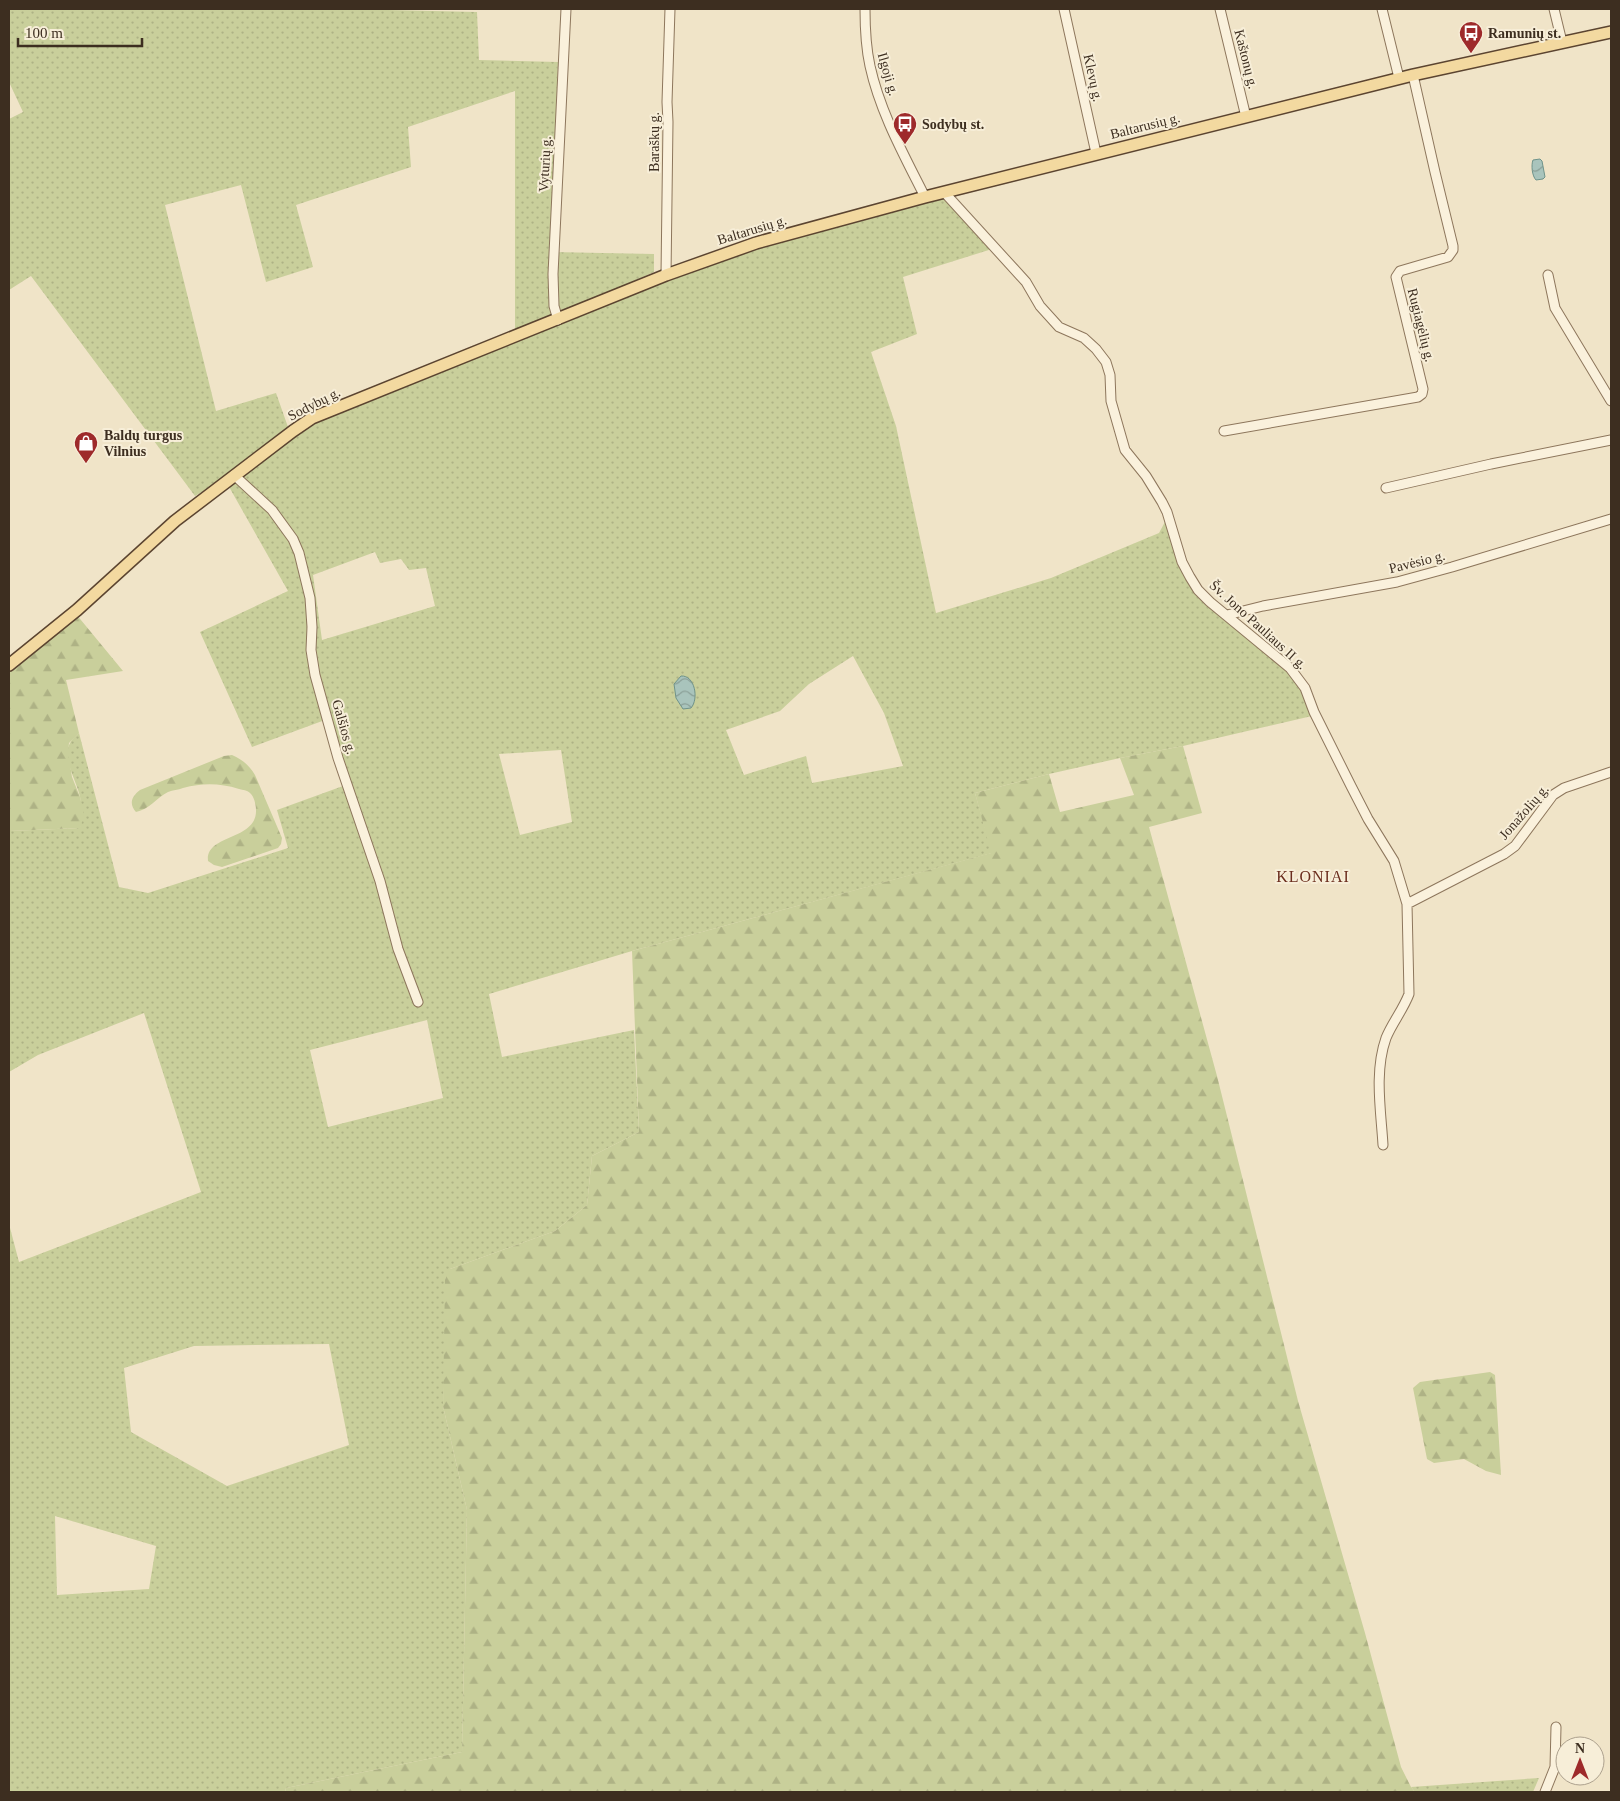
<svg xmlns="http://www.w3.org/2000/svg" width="1620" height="1801" font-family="Georgia,serif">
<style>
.grass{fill:url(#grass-dots);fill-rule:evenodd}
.forest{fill:url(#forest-firs)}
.water{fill:url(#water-waves);stroke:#6f938a}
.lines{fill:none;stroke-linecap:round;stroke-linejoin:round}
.minor-casing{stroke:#8d765c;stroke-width:11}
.major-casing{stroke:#5b4430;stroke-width:14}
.minor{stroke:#faf1dc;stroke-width:9}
.major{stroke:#f3d9a0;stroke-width:11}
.labels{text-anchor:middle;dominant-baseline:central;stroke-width:4;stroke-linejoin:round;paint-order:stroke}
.poi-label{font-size:14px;font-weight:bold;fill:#3d2e20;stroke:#f7eed8;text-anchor:start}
.street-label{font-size:14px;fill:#3d2e20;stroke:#f7eed8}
.quarter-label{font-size:16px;letter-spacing:1px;fill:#6b2e1e;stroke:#f7eed8}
</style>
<defs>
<pattern id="grass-dots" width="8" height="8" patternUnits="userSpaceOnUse" patternTransform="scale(1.25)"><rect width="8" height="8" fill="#c9cf9b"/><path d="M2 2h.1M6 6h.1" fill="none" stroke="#aeb285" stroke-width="1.8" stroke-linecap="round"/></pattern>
<pattern id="forest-firs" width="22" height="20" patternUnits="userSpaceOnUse" patternTransform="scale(1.25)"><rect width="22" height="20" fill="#c9cf9b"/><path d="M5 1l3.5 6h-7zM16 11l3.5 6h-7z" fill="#aeb285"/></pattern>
<pattern id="water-waves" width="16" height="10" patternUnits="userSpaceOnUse" patternTransform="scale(1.25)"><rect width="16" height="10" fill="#a9c4bc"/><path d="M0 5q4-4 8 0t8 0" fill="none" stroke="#8ba098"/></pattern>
</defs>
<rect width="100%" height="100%" fill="#f0e4c8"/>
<path class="grass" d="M9 9H388V10L477 12 479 60 558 62 551 252 654 254V272L515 333V91L408 127 411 167 296 205 313 267 266 282 241 185 165 205 216 411 276 393 288 427 207 489 195 496 31 276 9 290V119L23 112 9 82Z
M944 198 992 249 903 277 917 334 871 352 896 426 936 613 1051 578 1159 533 1166 520 1182 569 1291 674 1299 686 1312 716 1183 746 1120 758 1049 774 975 793 992 853 632 951 489 994 502 1057 634 1030 639 1132 592 1156 587 1205 555 1231 450 1269 443 1406 467 1510 462 1752 286 1788 285 1792H9V1224L19 1262 201 1192 144 1013 38 1055 9 1072V831L80 828C80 818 82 806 80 797 75 774 55 751 79 733L119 887 148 893 288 848 277 810 343 786 325 720 252 747 200 632 288 591 228 485 304 429 338 412 678 275 784 240ZM375 552 380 563 401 559 409 570 426 568 435 606 322 640 313 575ZM853 656 884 713 903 766 812 783 806 756 744 775 726 730 780 711 809 684ZM561 750 572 822 520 835 499 754ZM427 1020 443 1098 328 1127 310 1050ZM329 1344 349 1445 227 1486 131 1432 124 1368 194 1346ZM55 1516 156 1546 149 1589 57 1595Z
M1539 1778 1533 1792H1415L1411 1787Z"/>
<path class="forest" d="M76 614 123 671 66 680 79 733 69 743 68 753 72 777 80 797 84 815 80 828 9 831V672Z
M1183 746 1202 813 1149 827 1217 1076 1298 1401 1365 1633 1401 1767 1411 1787 1415 1792H285L286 1788 462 1752 467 1510 443 1406 445 1280 450 1269 555 1231 587 1205 592 1156 639 1132 632 951 991 853 975 793 1049 774 1060 812 1134 795 1120 758Z
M232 755C243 760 249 765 255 775L282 838 281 844 278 848 222 867 214 865 208 861C205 834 257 841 256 810 256 805 254 796 250 793 247 790 243 790 239 789 219 783 203 783 183 788 178 790 173 790 168 792 156 798 150 809 136 812 129 804 131 797 140 790L224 756Z
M1490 1372 1495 1375 1501 1475 1486 1471 1464 1459 1434 1463 1427 1459 1413 1388 1420 1382Z"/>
<path class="water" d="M1540 159 1542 161 1545 177 1543 179 1536 180C1532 176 1531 165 1533 160Z
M681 676C695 675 699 699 691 708L683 709 676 698 674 684Z"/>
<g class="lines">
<g class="minor-casing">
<path id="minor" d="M865 9C865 28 866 48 870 66 880 112 904 155 925 197
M1064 9 1096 153
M1220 9 1246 117
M1382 9 1399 78
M1554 9 1562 42
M944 192 1026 282 1040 306 1059 327 1084 338 1096 349 1106 362 1110 375 1111 401 1125 450 1146 476 1162 502 1167 512 1182 562 1190 577 1198 590 1210 602 1290 668 1305 688 1314 712 1351 786 1368 819 1394 861 1407 904 1409 994C1403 1010 1392 1023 1386 1038 1374 1072 1381 1111 1383 1145
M666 275 668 122 667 102 670 9
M1548 275 1555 308 1611 401
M558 320 554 306 553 274 566 9
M1224 431 1418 397 1422 394 1423 389 1396 277 1400 271 1448 257 1453 250V246L1435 172 1413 75
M234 475 272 510 293 539 299 553 310 598 312 627 311 650 315 675 338 758 380 881 398 949 418 1002
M1386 488 1491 464 1611 440
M1227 615 1263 606 1397 582 1452 567 1611 519
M1407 904 1504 854 1515 846 1553 795 1564 788 1611 772
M1545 1792 1555 1767 1556 1727"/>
</g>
<g class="major-casing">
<path id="major" d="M9 665 77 610 175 521 293 431 312 418 666 275 756 243 925 197 1413 75 1611 32"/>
</g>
<use href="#minor" class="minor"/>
<use href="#major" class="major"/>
</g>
<defs>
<g id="bus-pin" transform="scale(1.25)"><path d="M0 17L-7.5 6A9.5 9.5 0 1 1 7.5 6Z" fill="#9e2a2b" stroke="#f7eed8"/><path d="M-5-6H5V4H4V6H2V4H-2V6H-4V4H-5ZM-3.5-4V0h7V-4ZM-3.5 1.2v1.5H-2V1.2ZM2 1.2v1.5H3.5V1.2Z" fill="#fff"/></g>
<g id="shop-pin" transform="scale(1.25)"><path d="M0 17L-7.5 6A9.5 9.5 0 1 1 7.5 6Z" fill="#9e2a2b" stroke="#f7eed8"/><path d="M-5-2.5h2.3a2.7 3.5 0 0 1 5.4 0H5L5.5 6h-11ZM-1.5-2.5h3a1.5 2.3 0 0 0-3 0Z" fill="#fff"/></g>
</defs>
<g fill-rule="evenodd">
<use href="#bus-pin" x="1471" y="33"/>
<use href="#bus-pin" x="905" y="124"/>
<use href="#shop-pin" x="86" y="443"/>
</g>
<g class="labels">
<g class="poi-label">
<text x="1488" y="33">Ramunių st.</text>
<text x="922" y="124">Sodybų st.</text>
<text x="104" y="435">Baldų turgus<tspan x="104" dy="16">Vilnius</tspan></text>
</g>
<g class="street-label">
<text transform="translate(1246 59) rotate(76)">Kaštonų g.</text>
<text transform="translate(888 74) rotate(74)">Ilgoji g.</text>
<text transform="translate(1093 78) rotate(78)">Klevų g.</text>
<text transform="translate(1145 126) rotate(-14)">Baltarusių g.</text>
<text transform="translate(654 142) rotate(-90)">Baraškų g.</text>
<text transform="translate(545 164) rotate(-87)">Vyturių g.</text>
<text transform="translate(752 230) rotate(-17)">Baltarusių g.</text>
<text transform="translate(1421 325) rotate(76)">Rugiagėlių g.</text>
<text transform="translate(314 404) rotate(-27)">Sodybų g.</text>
<text transform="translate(1417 562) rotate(-14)">Pavėsio g.</text>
<text transform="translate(1258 625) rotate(42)">Šv. Jono Pauliaus II g.</text>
<text transform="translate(344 727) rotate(74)">Galšios g.</text>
<text transform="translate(1524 812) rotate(-49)">Jonažolių g.</text>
</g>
<g class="quarter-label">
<text x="1313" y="876">KLONIAI</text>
</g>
</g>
<rect width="1620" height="1801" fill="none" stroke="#3d2e20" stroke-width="20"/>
<g transform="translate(1580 1761)"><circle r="24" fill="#f7eed8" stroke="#ada18e"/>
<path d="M0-4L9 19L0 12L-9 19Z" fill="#9e2a2b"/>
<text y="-8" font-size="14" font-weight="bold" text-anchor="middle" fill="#3d2e20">N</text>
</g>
<path d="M18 38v8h124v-8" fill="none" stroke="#3d2e20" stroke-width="2.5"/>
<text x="25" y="38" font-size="15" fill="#3d2e20" stroke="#f7eed8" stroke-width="4" paint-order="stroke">100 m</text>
</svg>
